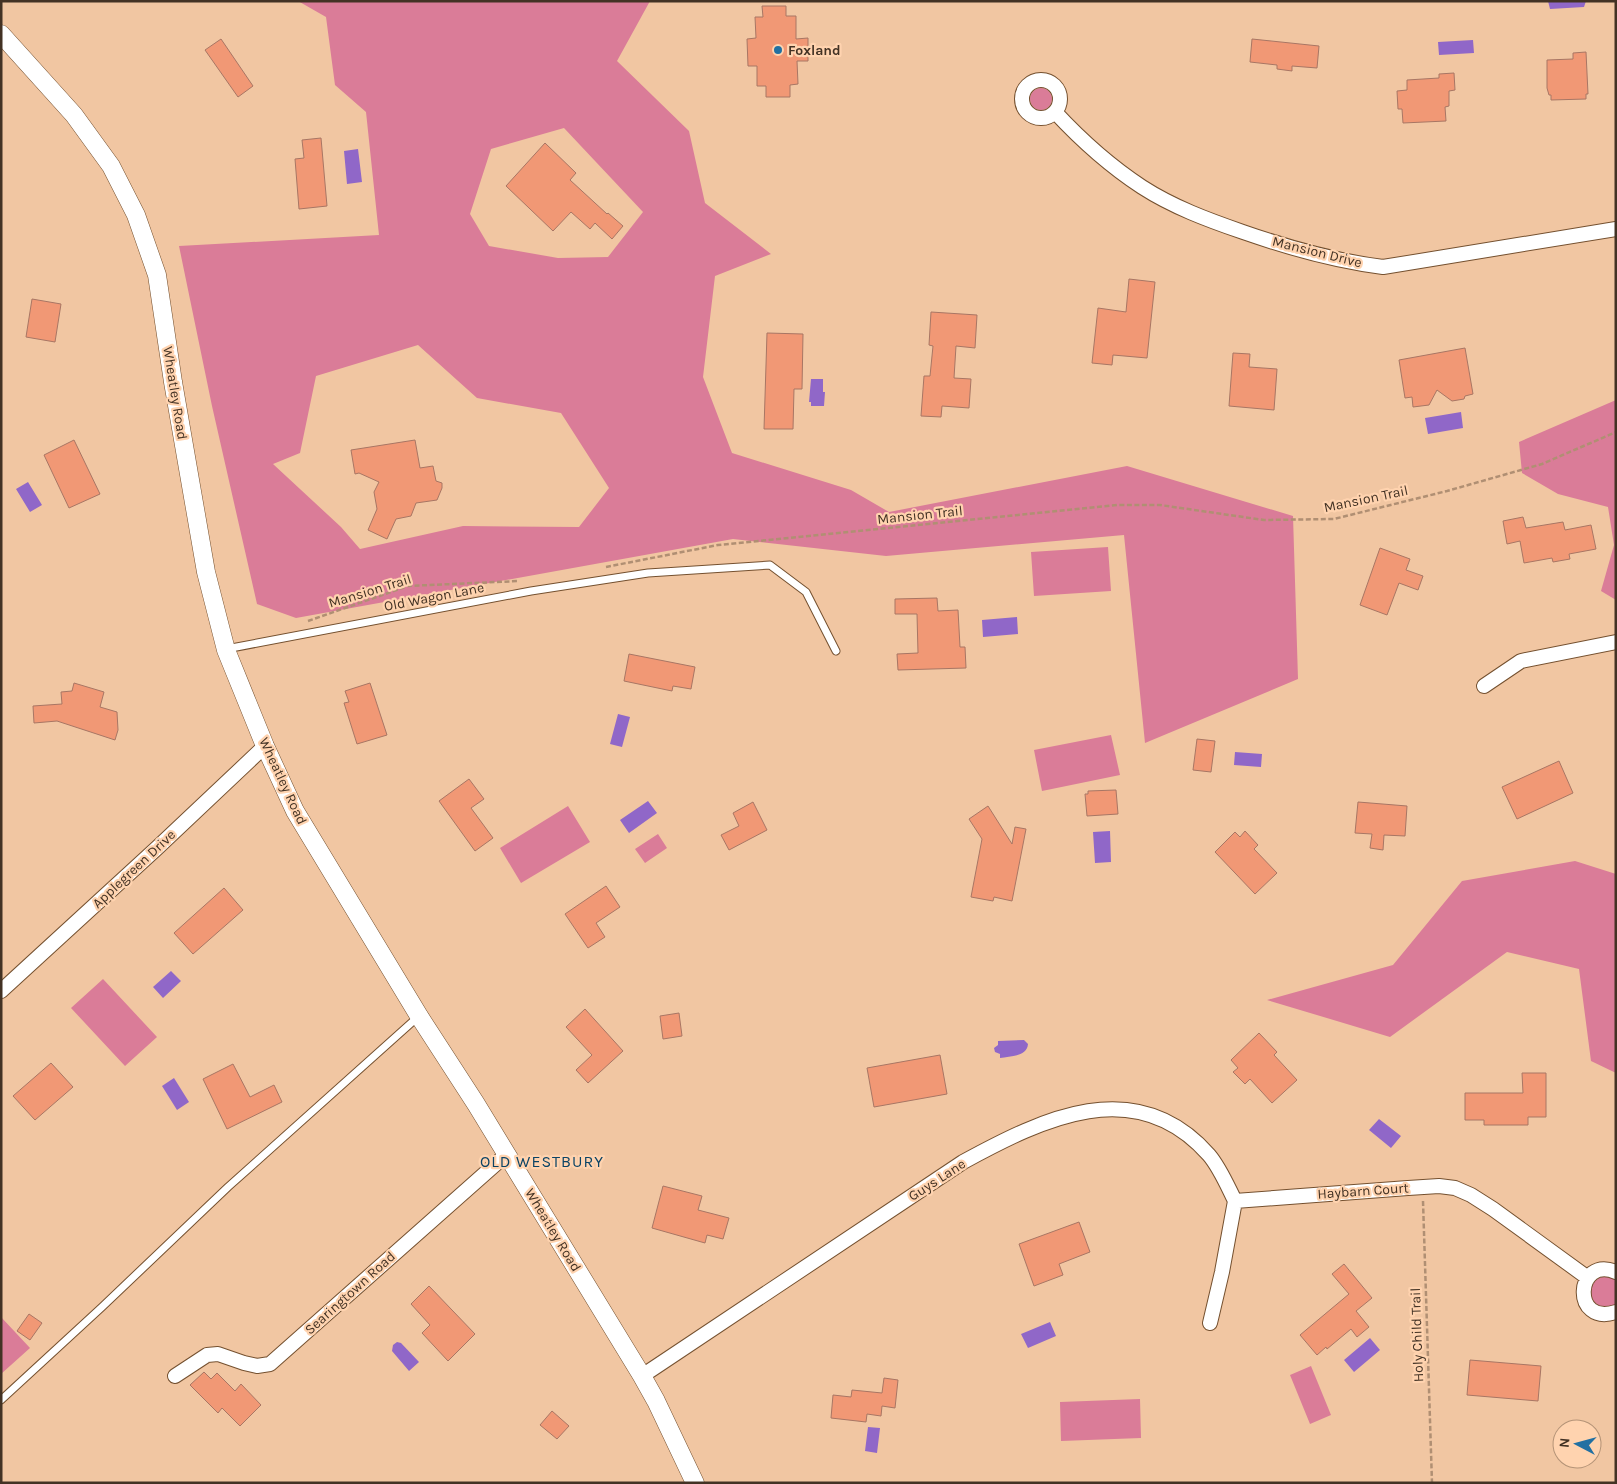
<svg xmlns="http://www.w3.org/2000/svg" width="1617" height="1484" font-family="Karla,sans-serif">
<style>
.green{fill:#da7c98;fill-rule:evenodd}
.water{fill:#9067c8}
.building{fill:#f19875;stroke:#a87664}
.lines{fill:none;stroke-linecap:round;stroke-linejoin:round}
.service-casing{stroke:#74502f;stroke-width:9}
.minor-casing{stroke:#74502f;stroke-width:16}
.tertiary-casing{stroke:#74502f;stroke-width:19}
.path{stroke:#b08f73;stroke-width:2.5;stroke-dasharray:5 2.5;stroke-linecap:butt}
.service{stroke:#fff;stroke-width:7}
.minor{stroke:#fff;stroke-width:14}
.tertiary{stroke:#fff;stroke-width:18}
.poi-dot{fill:#2270a2;stroke:#ffd3af;stroke-width:2}
.labels{text-anchor:middle;dominant-baseline:central;stroke-width:4.5;stroke-linejoin:round;paint-order:stroke}
.poi-label{font-size:14px;font-weight:bold;fill:#433224;stroke:#ffd3af;text-anchor:start}
.street-label{font-size:14px;fill:#433224;stroke:#ffd3af}
.quarter-label{font-size:16px;letter-spacing:1px;fill:#0b4365;stroke:#ffd3af}
</style>
<rect width="100%" height="100%" fill="#f1c6a2"/>
<path class="green" d="M298 1H650L617 61 689 131 705 203 771 254 715 276 703 377 732 453 851 490 889 512 1127 466 1293 516 1298 679 1145 743 1124 535 886 556 733 539 296 618 257 604 212 406 179 246 379 235 366 112 335 85 326 17ZM564 128 643 212 608 257 558 258 489 246 470 214 491 149ZM418 345 477 398 561 413 609 488 579 527 463 526 360 549 341 527 273 464 300 453 316 376Z
M1030 99a11 11 0 1 1 22 0a11 11 0 1 1-22 0Z
M1616 400V600L1601 591 1614 545 1608 507 1558 494 1522 473 1519 442Z
M1108 547 1111 591 1034 596 1031 552Z
M1111 735 1120 775 1042 791 1034 750Z
M568 806 590 842 521 883 500 848Z
M658 834 667 848 645 863 635 849Z
M1575 861 1616 874V1073L1591 1061 1579 969 1507 952 1390 1037 1267 1000 1393 965 1462 881Z
M103 979 157 1037 125 1066 71 1008Z
M1605 1276 1616 1279V1304C1592 1318 1579 1282 1605 1276Z
M1 1317 30 1348 1 1374Z
M1311 1366 1331 1415 1310 1424 1290 1375Z
M1140 1399 1141 1438 1061 1441 1060 1402Z"/>
<path class="water" d="M1548 1H1586L1584 7 1550 9Z
M1473 40 1474 53 1439 55 1438 42Z
M358 149 362 182 347 184 344 151Z
M811 379H823V392H825L824 406H811V402H809Z
M1461 412 1463 428 1428 434 1425 418Z
M28 482 42 505 30 512 16 489Z
M1017 617 1018 634 983 637 982 620Z
M618 714 630 717 622 747 610 744Z
M1235 752 1262 754 1261 767 1234 765Z
M648 801 657 813 629 833 620 820Z
M1110 831 1111 862 1095 863 1093 832Z
M171 971 181 981 163 998 153 987Z
M1024 1040 1028 1044C1027 1057 1010 1056 1000 1058V1054L995 1052 994 1048 998 1045V1041Z
M174 1078 189 1102 177 1110 162 1086Z
M1379 1119 1401 1136 1391 1148 1369 1130Z
M1050 1322 1056 1336 1028 1348 1021 1334Z
M1370 1338 1380 1350 1354 1372 1344 1360Z
M397 1342 401 1343 419 1362 409 1371 392 1351 393 1345Z
M868 1427 880 1428 877 1453 865 1451Z"/>
<path class="building" d="M762 6H786V16H796V39L808 38V61H797L798 84 790 85V97H766V86H757V66H748L747 39 756 38 755 17H763Z
M221 39 253 86 238 97 205 50Z
M1252 39 1319 46 1317 68 1292 66V71L1277 69V65L1250 62Z
M1586 52 1588 94H1586V99L1551 100V95H1549L1547 88V60L1573 59V53Z
M1454 73 1455 90 1449 91V106L1445 107 1446 121 1403 123 1402 109H1398L1397 91 1407 90V80L1439 78V74Z
M321 138 327 206 299 209 295 159 304 158 302 140Z
M545 143 576 173 570 180 607 214 608 213 623 226 612 239 595 223 590 229 571 212 553 231 506 186Z
M1129 279 1155 282 1147 358 1113 355 1112 365 1092 363 1098 308 1126 312Z
M32 299 61 304 55 342 26 337Z
M931 312 977 315 975 348 956 346 954 378 971 379 969 408 942 406 941 417 921 416 924 376H930L933 346 929 345Z
M767 333 803 334 802 389H794L793 429H764Z
M1465 348 1473 394 1465 396 1464 399 1452 401 1437 390 1429 405 1413 407 1412 397 1405 398 1399 360Z
M1233 353 1250 354 1249 367 1277 369 1274 410 1229 406Z
M74 440 100 494 69 508 44 455Z
M415 440 420 468 433 466 436 481 442 483V488L437 500 416 503 411 516 396 519 387 539 368 530 377 509 374 492 379 482 359 473 355 474 351 450Z
M1523 517 1526 528 1563 522 1565 530 1591 525 1596 549 1569 554 1570 559 1553 562 1552 558 1524 563 1520 541 1507 544 1503 521Z
M1380 548 1410 559 1406 570 1423 576 1418 590 1399 583 1387 615 1360 605Z
M937 598 938 611 958 610 960 647H965L966 668 898 670 897 654 918 653 917 614H895V599Z
M629 654 695 667 691 689 673 686 672 691 624 681Z
M74 683 104 692 100 707 117 712 118 730 115 740 57 721 34 723 33 706 62 704 61 692 72 691Z
M370 683 387 735 357 744 344 703 349 702 345 691Z
M1197 739 1215 741 1211 772 1193 770Z
M1559 761 1573 793 1517 819 1502 787Z
M469 779 484 799 471 808 493 838 475 851 439 801Z
M1116 790 1118 814 1087 816 1085 794H1088V791Z
M753 802 767 830 729 850 721 835 739 826 733 813Z
M1358 802 1407 806 1405 836 1384 835 1383 850 1370 848 1372 834 1355 833Z
M988 806 1012 844 1015 827 1026 829 1012 901 994 897 993 901 971 897 982 839 969 819Z
M1245 831 1258 845 1254 849 1277 873 1255 894 1215 852 1235 832 1240 837Z
M606 886 620 907 596 923 605 937 588 948 565 914Z
M224 888 243 910 193 954 174 933Z
M585 1009 623 1051 588 1083 576 1070 592 1055 566 1027Z
M679 1013 682 1036 663 1039 660 1016Z
M1259 1033 1277 1052 1274 1055 1297 1080 1272 1103 1250 1079 1245 1084 1233 1072 1238 1068 1231 1060Z
M940 1055 947 1094 874 1107 867 1068Z
M51 1063 73 1087 35 1120 13 1096Z
M233 1064 250 1097 274 1085 282 1102 227 1129 203 1079Z
M1522 1073H1546V1117H1528V1125H1484V1120H1465V1093H1523Z
M663 1186 702 1196 698 1210 729 1218 723 1239 707 1235 705 1243 652 1228Z
M1079 1222 1090 1252 1059 1264 1063 1275 1034 1286 1019 1244Z
M1344 1264 1372 1298 1356 1311 1369 1327 1357 1337 1351 1329 1327 1349 1326 1347 1317 1355 1300 1335 1349 1294 1332 1274Z
M429 1286 475 1334 448 1361 422 1333 430 1325 411 1304Z
M29 1314 42 1323 30 1340 17 1331Z
M1470 1360 1541 1366 1538 1401 1467 1395Z
M204 1372 211 1379 217 1373 235 1391 241 1384 261 1405 240 1426 222 1408 218 1413 190 1385Z
M884 1378 898 1380 895 1408 882 1406 881 1416 867 1414 866 1422 831 1418 833 1395 851 1397 852 1390 882 1393Z
M552 1411 569 1426 557 1439 540 1425Z"/>
<g class="lines">
<g class="service-casing">
<path id="service" d="M226 649 531 591 648 573 770 565 806 592 836 651
M1 1400 102 1307 228 1187 419 1016"/>
</g>
<g class="minor-casing">
<path id="minor" d="M1022 99a19 19 0 1 1 38 0a19 19 0 1 1-38 0Z
M1055 112C1081 140 1110 166 1142 187 1173 207 1208 220 1243 232 1289 248 1335 261 1383 267L1616 229
M1484 686 1521 661 1616 642
M1 991 157 848 265 746
M1235 1201 1408 1188 1439 1186 1455 1188 1471 1195 1493 1209 1588 1278
M1616 1272C1575 1255 1571 1327 1616 1312
M1210 1323 1222 1272 1235 1201
M175 1376 207 1355 218 1354 244 1363 257 1366 270 1364 507 1154
M642 1376 963 1162C1042 1119 1136 1072 1209 1155 1220 1168 1227 1185 1235 1201"/>
</g>
<g class="tertiary-casing">
<path id="tertiary" d="M1 34 74 115 111 166 136 215 157 275 173 382 206 572 226 650 265 746 295 811 419 1016 476 1104 642 1376 656 1401 695 1483"/>
</g>
<path class="path" d="M606 567 718 545 1118 505H1160L1264 520 1334 519 1447 491 1542 464 1616 432
M308 621 408 586 519 581
M1423 1201 1432 1483"/>
<use href="#service" class="service"/>
<use href="#minor" class="minor"/>
<use href="#tertiary" class="tertiary"/>
</g>
<circle class="poi-dot" cx="778" cy="50" r="5"/>
<g class="labels">
<g class="poi-label">
<text x="788" y="50">Foxland</text>
</g>
<g class="street-label">
<text transform="translate(1317 252) rotate(14)">Mansion Drive</text>
<text transform="translate(175 393) rotate(81)">Wheatley Road</text>
<text transform="translate(1366 499) rotate(-12)">Mansion Trail</text>
<text transform="translate(920 515) rotate(-6)">Mansion Trail</text>
<text transform="translate(370 591) rotate(-17)">Mansion Trail</text>
<text transform="translate(434 597) rotate(-11)">Old Wagon Lane</text>
<text transform="translate(283 781) rotate(65)">Wheatley Road</text>
<text transform="translate(134 869) rotate(-43)">Applegreen Drive</text>
<text transform="translate(937 1180) rotate(-33)">Guys Lane</text>
<text transform="translate(1363 1191) rotate(-4)">Haybarn Court</text>
<text transform="translate(553 1230) rotate(59)">Wheatley Road</text>
<text transform="translate(350 1293) rotate(-42)">Searingtown Road</text>
<text transform="translate(1417 1335) rotate(-92)">Holy Child Trail</text>
</g>
<g class="quarter-label">
<text x="542" y="1161">OLD WESTBURY</text>
</g>
</g>
<rect width="1617" height="1484" fill="none" stroke="#433224" stroke-width="5"/>
<g transform="translate(1577 1444) rotate(276)"><circle r="24" fill="#ffd3af" stroke="#b49377"/>
<path d="M0-4L9 19L0 12L-9 19Z" fill="#2270a2"/>
<text y="-8" font-size="14" font-weight="bold" text-anchor="middle" fill="#433224">N</text>
</g>
</svg>
